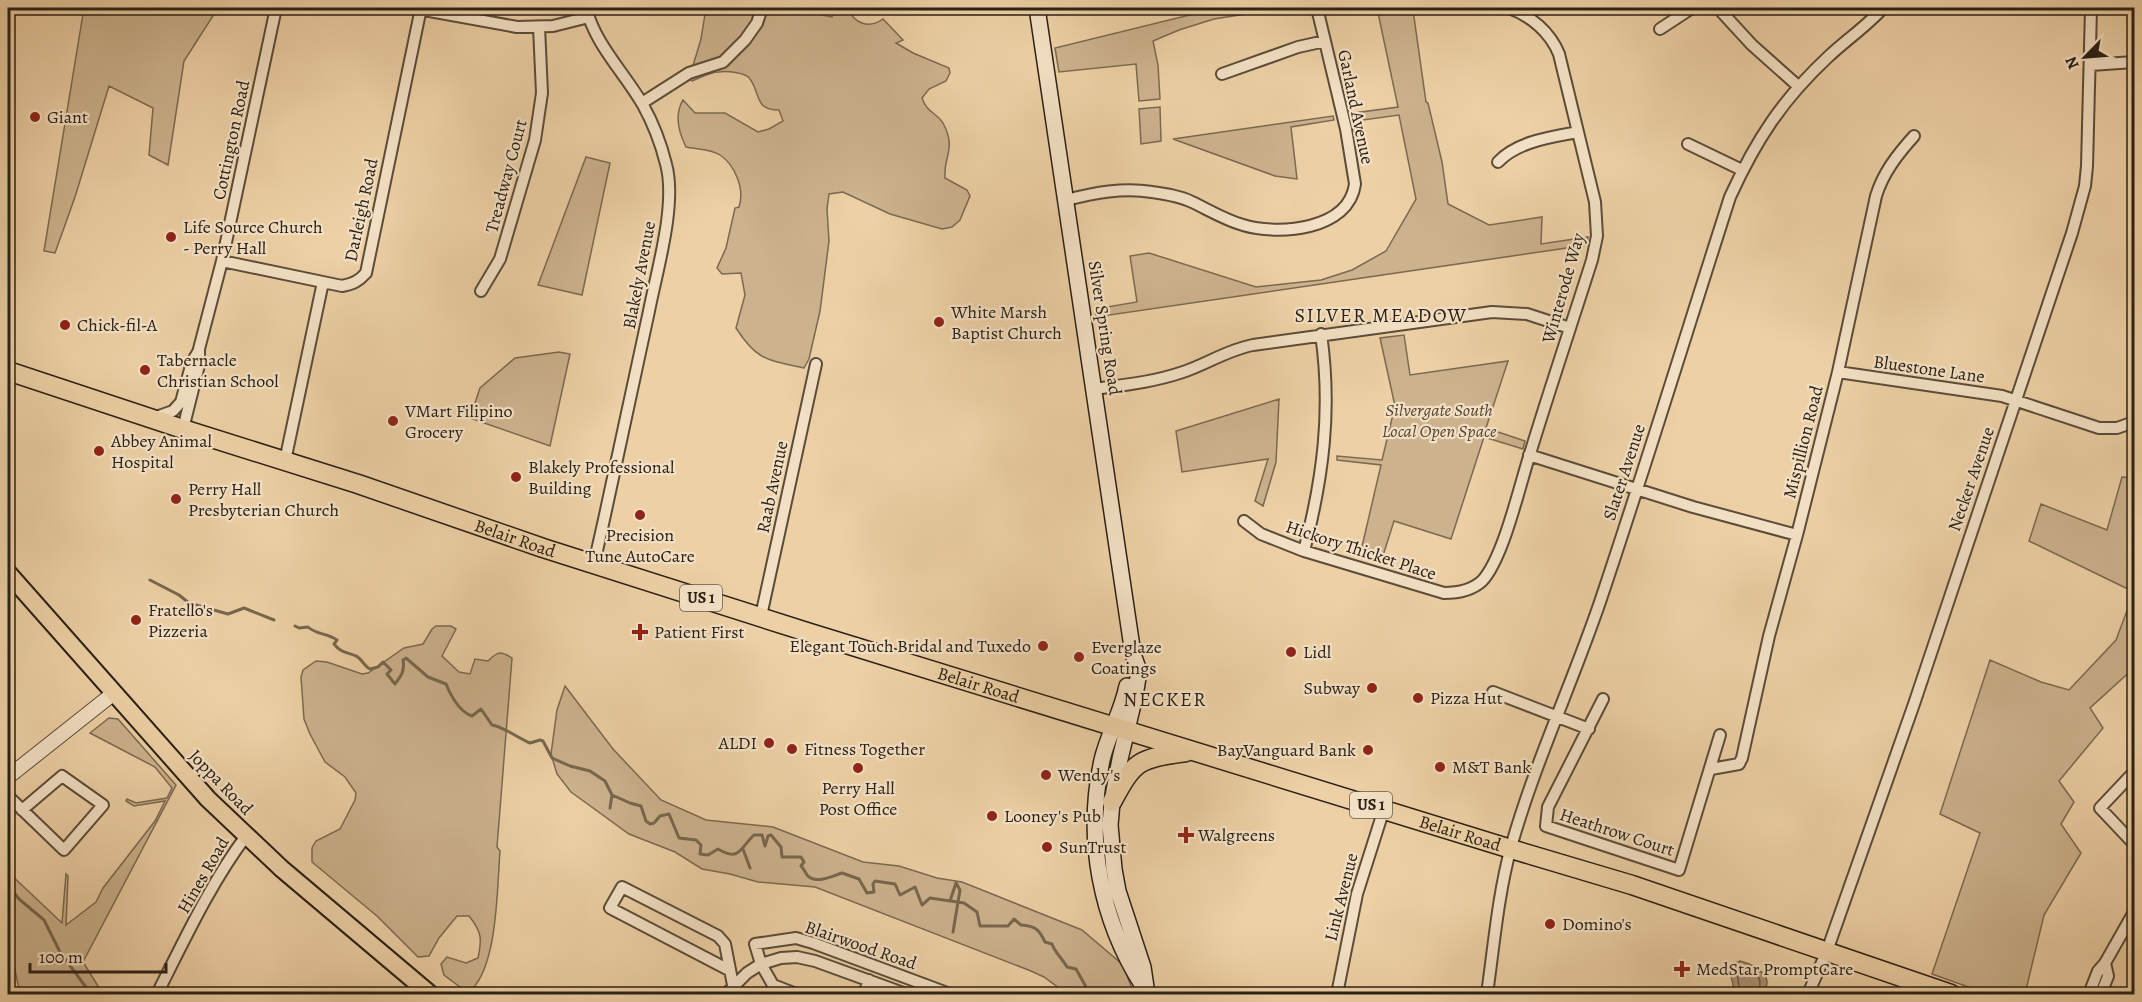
<svg xmlns="http://www.w3.org/2000/svg" width="2142" height="1002" font-family="Alegreya,serif">
<style>
.green{fill:#ccb28d;stroke:#7b6951;stroke-width:1.5}
.water{fill:#ab9474;stroke:#77664e;stroke-width:1.5}
.lines{fill:none;stroke-linecap:round;stroke-linejoin:round}
.shore{stroke:#6a5a44;stroke-width:1.5}
.stream{stroke:#77664e;stroke-width:3}
.minor-casing{stroke:#5b4c39;stroke-width:14}
.tertiary-casing{stroke:#5b4c39;stroke-width:16}
.secondary-casing{stroke:#2a2015;stroke-width:18}
.primary-casing{stroke:#2a2015;stroke-width:20}
.trunk-casing{stroke:#2a2015;stroke-width:21}
.minor{stroke:#f3e0c4;stroke-width:10}
.tertiary{stroke:#f3e0c4;stroke-width:14}
.secondary{stroke:#f3e0c4;stroke-width:15}
.primary{stroke:#edd0a5;stroke-width:16}
.trunk{stroke:#edd0a5;stroke-width:18}
.poi-dot{fill:#8f2418;stroke:#f3e0c4;stroke-width:2}
.labels{text-anchor:middle;dominant-baseline:central;stroke-width:4.5;stroke-linejoin:round;paint-order:stroke}
.shield{fill:#f3e0c4;stroke:#665a4a;stroke-width:1.5}
.shield-label{font-size:16px;font-weight:bold;fill:#2a2015}
.street-label{font-size:18px;fill:#2a2015;stroke:#f3e0c4}
.poi-label{font-size:18px;fill:#2a2015;stroke:#f3e0c4;text-anchor:start}
.park-label{font-size:18px;font-style:italic;fill:#524433;stroke:#f3e0c4}
.neighbourhood-label{font-size:20px;letter-spacing:1.5px;fill:#2a2015;stroke:#f3e0c4}
</style>
<rect width="100%" height="100%" fill="#edd0a5"/>
<filter id="stains"><feTurbulence type="fractalNoise" baseFrequency=".00333" numOctaves="4"/><feColorMatrix values="0 0 0 0 .2 0 0 0 0 .09 0 0 0 0 .02 0 0 0 .5 -.17"/></filter>
<radialGradient id="worn" r=".72"><stop offset=".6" stop-color="#630" stop-opacity="0"/><stop offset="1" stop-color="#630" stop-opacity=".3"/></radialGradient>
<path class="green" d="M84 8H218L184 61 168 165 149 155 153 108 109 86 75 197 55 253 44 251Z
M706 8H783L832 17 835 8H848C854 24 869 29 883 19L903 40 896 43 913 53 949 68 950 73 946 81 929 89 922 98C927 113 936 112 943 123 957 149 943 156 945 178L967 190 970 196 960 220 952 227 942 229 890 214 843 192 829 194 827 209 829 241 820 311 809 359 804 368C768 360 757 361 736 328L745 295 741 273 722 274 717 268 726 248 735 208 739 207C745 189 735 165 720 155 712 149 696 149 686 147 679 133 674 115 683 100L695 113H725L758 132 769 129 783 121 779 110C754 110 761 94 750 79 746 72 726 71 719 72 710 72 700 78 692 81L689 79 701 39Z
M1218 8H1284L1214 19 1179 30 1153 41 1158 65 1160 99 1139 101 1136 64 1059 72 1055 48Z
M1377 8H1411L1413 10 1426 102 1428 103 1442 162 1448 204 1489 225 1542 217 1541 244 1588 237 1587 245 1096 317 1095 309 1137 302 1130 256 1149 253 1256 287 1321 280 1352 270 1386 251 1416 199 1399 115 1356 121 1354 113 1398 107Z
M1160 107 1161 141 1141 144 1139 109Z
M1333 116 1334 120 1291 127 1297 179 1275 176 1173 139Z
M586 157 610 163 582 295 538 285Z
M1404 335 1410 375 1508 361 1486 428 1525 441 1523 449 1484 437 1451 539 1394 521 1381 562 1360 555 1381 465 1337 460V456L1382 460 1395 406 1380 338Z
M559 352 570 354 550 446 470 418 480 388 515 358Z
M1279 399 1276 462 1263 506 1255 501 1268 459 1182 472 1176 431Z
M2122 477 2134 478V668L2090 708 2103 728 2059 781 2074 802 2061 824 2081 853 2044 915 2025 994H1988L1932 974 1980 833 1940 814 1990 660 2041 682 2069 690 2116 640 2134 592 2029 541 2041 504 2107 530Z
M436 626H451L456 629 442 656 459 672 470 674 475 659 488 661C497 652 500 650 512 658L497 847 500 851C497 888 498 970 468 993L444 975 441 964 447 957 466 963 478 958C482 939 482 932 469 916H457L439 938 429 956 418 957 377 916 312 862V848L316 841 340 829 355 800 356 793 345 777 325 762 310 734 304 719 301 677 303 670 316 661 327 662 362 674 368 673 404 648 423 644 432 629Z
M565 686 613 749 661 800 706 820 773 827 863 862 899 866 937 878 962 882 1082 930 1123 965 1134 994H1067L1044 977 1031 971 815 887 758 882 730 874 702 869 675 852 629 834 571 792 557 774 551 754 557 710Z
M109 718 118 719 176 785 83 962 103 994H20L14 965 8 966V964L14 961 11 950 8 948V872L62 923 66 874 68 876 66 925 96 902 103 888 155 821 165 801 134 806 126 801 127 799 136 803 167 798 172 788 155 767 90 733Z"/>
<path class="water" d="M1740 961C1755 965 1778 978 1761 994H1735L1730 971 1733 964Z"/>
<g class="lines">
<path class="shore" d="M1740 994 1737 972 1741 968C1749 970 1761 974 1760 984 1760 988 1758 991 1757 994"/>
<path class="stream" d="M150 580 179 595 189 603 228 614 244 608 274 620
M295 626 299 628 308 627C317 635 327 633 337 640L334 644C341 653 347 652 356 656 361 658 364 666 370 669L378 667 383 662 391 670 387 674 395 684C401 676 405 671 403 660L406 658 428 677 446 684C451 696 460 712 472 716L481 709 492 725C504 727 518 738 530 743L540 740 543 741 552 758 570 766 590 771 605 781 612 795 630 803 641 806 646 821 650 824 654 823 660 816 669 814 679 838 696 840 701 845 700 854 708 855 718 849C740 862 740 848 754 835H762L765 846 768 836 771 835 781 847 782 857H801L804 862 801 866C804 869 805 872 807 875 815 885 832 876 842 873L859 879 867 893 874 892 873 884 875 881 895 884 900 895 915 887 922 905 930 898 964 903 977 912 980 926H1008L1014 919 1021 925C1035 926 1039 929 1045 942L1052 944C1055 953 1062 958 1067 967L1076 969 1090 994
M610 808 612 795
M743 849 750 868
M8 885 19 899 44 920 60 952 91 994
M950 901 956 883
M953 932 960 890 956 883"/>
<g class="minor-casing">
<path id="minor" d="M413 8 517 27 553 26 589 17
M586 8C596 46 624 72 643 105 653 123 661 144 666 164 677 204 657 270 649 311 631 396 613 480 594 564
M1718 8 1752 45 1798 86
M1660 29 1692 8
M2091 65 2134 62
M1222 74 1298 47 1325 41
M642 103 689 73 723 62 745 40 757 23 762 8
M1688 144 1742 170
M1498 162C1518 141 1552 137 1578 132
M1066 200C1094 193 1123 187 1152 192 1166 194 1180 196 1192 202 1209 210 1225 220 1243 225 1279 236 1349 230 1355 184L1346 129 1317 8
M222 261 342 286C353 284 359 281 366 273L421 8
M481 291 500 259 535 140 542 93 539 27
M1838 372 2002 396 2099 428H2117L2134 422
M1094 389C1124 385 1154 382 1183 372 1207 364 1227 350 1253 345L1492 312 1527 314 1570 328
M153 418 173 411 181 402 192 362 198 352
M183 429 199 365V349L222 261 276 8
M1529 455 1693 507 1797 535
M285 461 323 282
M1244 521 1261 534 1304 551 1444 593C1458 593 1471 591 1482 581 1503 559 1519 488 1529 457 1549 391 1571 326 1592 260L1597 236 1595 202 1559 54C1550 32 1531 16 1509 8
M1304 551C1323 478 1332 410 1321 334
M761 616 816 364
M1493 692 1589 729
M1603 699 1548 807 1546 826 1679 870 1720 735
M1711 769 1739 764 1742 758 1769 636 1797 535 1838 372 1876 196C1883 173 1897 155 1914 136
M2134 772 2100 808 2134 844
M8 796 64 850 103 805 62 776 22 810
M729 970 610 908 622 887 718 936 725 944 733 985
M157 994C184 941 210 884 246 836
M726 994 747 973 761 964 755 944 796 938 813 943 950 994
M796 994 773 985 761 964 781 958 797 957 815 961 906 994
M864 994 869 980
M1337 994 1357 894 1384 809
M1487 994C1494 945 1498 895 1511 847 1535 762 1573 682 1601 599 1646 465 1687 331 1730 197 1756 140 1782 100 1828 57 1846 40 1867 26 1883 8
M1808 994 1827 951 1914 704 2072 233 2085 186 2087 166 2091 8
M2089 994 2098 971 2105 963 2134 912
M2101 994 2108 976 2105 963"/>
</g>
<g class="tertiary-casing">
<path id="tertiary" d="M8 777 114 693"/>
</g>
<g class="secondary-casing">
<path id="secondary" d="M1037 8 1133 654 1139 671 1135 696 1120 759 1112 802 1110 825 1114 869 1118 891 1143 967 1147 994
M1127 686C1122 712 1108 734 1102 760 1085 838 1100 919 1143 986"/>
</g>
<g class="primary-casing">
<path id="primary" d="M8 573 208 799 282 869 430 994"/>
</g>
<g class="trunk-casing">
<g id="trunk">
<path id="s1" d="M8 371 183 429 358 484 543 548 807 632 1511 849 1632 885 1951 994"/>
<path d="M1112 802C1135 759 1139 759 1186 752"/>
</g>
</g>
<use href="#minor" class="minor"/>
<use href="#tertiary" class="tertiary"/>
<use href="#secondary" class="secondary"/>
<use href="#primary" class="primary"/>
<use href="#trunk" class="trunk"/>
</g>
<g class="poi-dot">
<circle cx="35" cy="117" r="6"/>
<circle cx="171" cy="237" r="6"/>
<circle cx="939" cy="322" r="6"/>
<circle cx="65" cy="325" r="6"/>
<circle cx="145" cy="370" r="6"/>
<circle cx="393" cy="421" r="6"/>
<circle cx="99" cy="451" r="6"/>
<circle cx="516" cy="477" r="6"/>
<circle cx="176" cy="499" r="6"/>
<circle cx="640" cy="515" r="6"/>
<circle cx="136" cy="620" r="6"/>
<path d="M637 623h6v6h6v6h-6v6h-6v-6h-6v-6h6z"/>
<circle cx="1043" cy="646" r="6"/>
<circle cx="1291" cy="652" r="6"/>
<circle cx="1079" cy="657" r="6"/>
<circle cx="1372" cy="688" r="6"/>
<circle cx="1418" cy="698" r="6"/>
<circle cx="769" cy="743" r="6"/>
<circle cx="792" cy="749" r="6"/>
<circle cx="1368" cy="750" r="6"/>
<circle cx="1440" cy="767" r="6"/>
<circle cx="858" cy="768" r="6"/>
<circle cx="1046" cy="775" r="6"/>
<circle cx="992" cy="816" r="6"/>
<path d="M1183 826h6v6h6v6h-6v6h-6v-6h-6v-6h6z"/>
<circle cx="1047" cy="847" r="6"/>
<circle cx="1550" cy="924" r="6"/>
<path d="M1679 960h6v6h6v6h-6v6h-6v-6h-6v-6h6z"/>
</g>
<g class="labels">
<g class="shield">
<rect x="680" y="585" width="42" height="26" rx="4.5"/>
<rect x="1350" y="792" width="42" height="26" rx="4.5"/>
</g>
<g class="shield-label">
<text x="701" y="598">US 1</text>
<text x="1371" y="805">US 1</text>
</g>
<g class="street-label">
<text transform="translate(1356 107) rotate(78)">Garland Avenue</text>
<text transform="translate(231 140) rotate(-78)">Cottington Road</text>
<text transform="translate(506 176) rotate(-75)">Treadway Court</text>
<text transform="translate(361 210) rotate(-78)">Darleigh Road</text>
<text transform="translate(639 275) rotate(-79)">Blakely Avenue</text>
<text transform="translate(1563 288) rotate(-74)">Winterode Way</text>
<text transform="translate(1105 328) rotate(81)">Silver Spring Road</text>
<text transform="translate(1929 369) rotate(8)">Bluestone Lane</text>
<text transform="translate(1803 442) rotate(-76)">Mispillion Road</text>
<text transform="translate(1624 472) rotate(-72)">Slater Avenue</text>
<text transform="translate(1971 479) rotate(-71)">Necker Avenue</text>
<text transform="translate(772 487) rotate(-78)">Raab Avenue</text>
<text stroke="none"><textPath href="#s1" startOffset="534">Belair Road</textPath></text>
<text transform="translate(1361 550) rotate(18)">Hickory Thicket Place</text>
<text stroke="none"><textPath href="#s1" startOffset="1020">Belair Road</textPath></text>
<text transform="translate(221 782) rotate(46)">Joppa Road</text>
<text transform="translate(1617 832) rotate(18)">Heathrow Court</text>
<text stroke="none"><textPath href="#s1" startOffset="1524">Belair Road</textPath></text>
<text transform="translate(203 875) rotate(-60)">Hines Road</text>
<text transform="translate(1341 897) rotate(-76)">Link Avenue</text>
<text transform="translate(861 945) rotate(19)">Blairwood Road</text>
</g>
<g class="poi-label">
<text x="47" y="117">Giant</text>
<text x="183" y="227">Life Source Church<tspan x="183" dy="21">- Perry Hall</tspan></text>
<text x="951" y="312">White Marsh<tspan x="951" dy="21">Baptist Church</tspan></text>
<text x="77" y="325">Chick-fil-A</text>
<text x="157" y="360">Tabernacle<tspan x="157" dy="21">Christian School</tspan></text>
<text x="405" y="411">VMart Filipino<tspan x="405" dy="21">Grocery</tspan></text>
<text x="111" y="441">Abbey Animal<tspan x="111" dy="21">Hospital</tspan></text>
<text x="528" y="467">Blakely Professional<tspan x="528" dy="21">Building</tspan></text>
<text x="188" y="489">Perry Hall<tspan x="188" dy="21">Presbyterian Church</tspan></text>
<text x="640" y="535" text-anchor="middle">Precision<tspan x="640" dy="21">Tune AutoCare</tspan></text>
<text x="148" y="610">Fratello's<tspan x="148" dy="21">Pizzeria</tspan></text>
<text x="654" y="632">Patient First</text>
<text x="1031" y="646" text-anchor="end">Elegant Touch Bridal and Tuxedo</text>
<text x="1091" y="647">Everglaze<tspan x="1091" dy="21">Coatings</tspan></text>
<text x="1303" y="652">Lidl</text>
<text x="1360" y="688" text-anchor="end">Subway</text>
<text x="1430" y="698">Pizza Hut</text>
<text x="757" y="743" text-anchor="end">ALDI</text>
<text x="804" y="749">Fitness Together</text>
<text x="1356" y="750" text-anchor="end">BayVanguard Bank</text>
<text x="1452" y="767">M&amp;T Bank</text>
<text x="1058" y="775">Wendy's</text>
<text x="858" y="788" text-anchor="middle">Perry Hall<tspan x="858" dy="21">Post Office</tspan></text>
<text x="1004" y="816">Looney's Pub</text>
<text x="1198" y="835">Walgreens</text>
<text x="1059" y="847">SunTrust</text>
<text x="1562" y="924">Domino's</text>
<text x="1696" y="969">MedStar PromptCare</text>
</g>
<g class="park-label">
<text x="1439" y="410">Silvergate South<tspan x="1439" dy="21">Local Open Space</tspan></text>
</g>
<g class="neighbourhood-label">
<text x="1381" y="315">SILVER MEADOW</text>
<text x="1165" y="699">NECKER</text>
</g>
</g>
<rect width="2142" height="1002" fill="none" stroke="#edd0a5" stroke-width="30"/>
<rect x="9" y="9" width="2124" height="984" fill="none" stroke="#2a2015" stroke-width="3"/>
<rect x="15" y="15" width="2112" height="972" fill="none" stroke="#2a2015" stroke-width="1.5"/>
<g transform="translate(2085 57) rotate(245)" stroke="#f3e0c4" stroke-width="4.5" paint-order="stroke">
<path d="M0-4.5L10 22L0 15L-10 22Z" fill="#2a2015"/>
<text y="-9" font-size="16" font-weight="bold" text-anchor="middle" fill="#2a2015">N</text>
</g>
<path d="M30 963v9h136v-9" fill="none" stroke="#2a2015" stroke-width="3"/>
<text x="39" y="963" font-size="18" fill="#2a2015" stroke="#f3e0c4" stroke-width="4.5" paint-order="stroke">100 m</text>
<rect width="100%" height="100%" filter="url(#stains)"/>
<rect width="100%" height="100%" fill="url(#worn)"/>
</svg>
